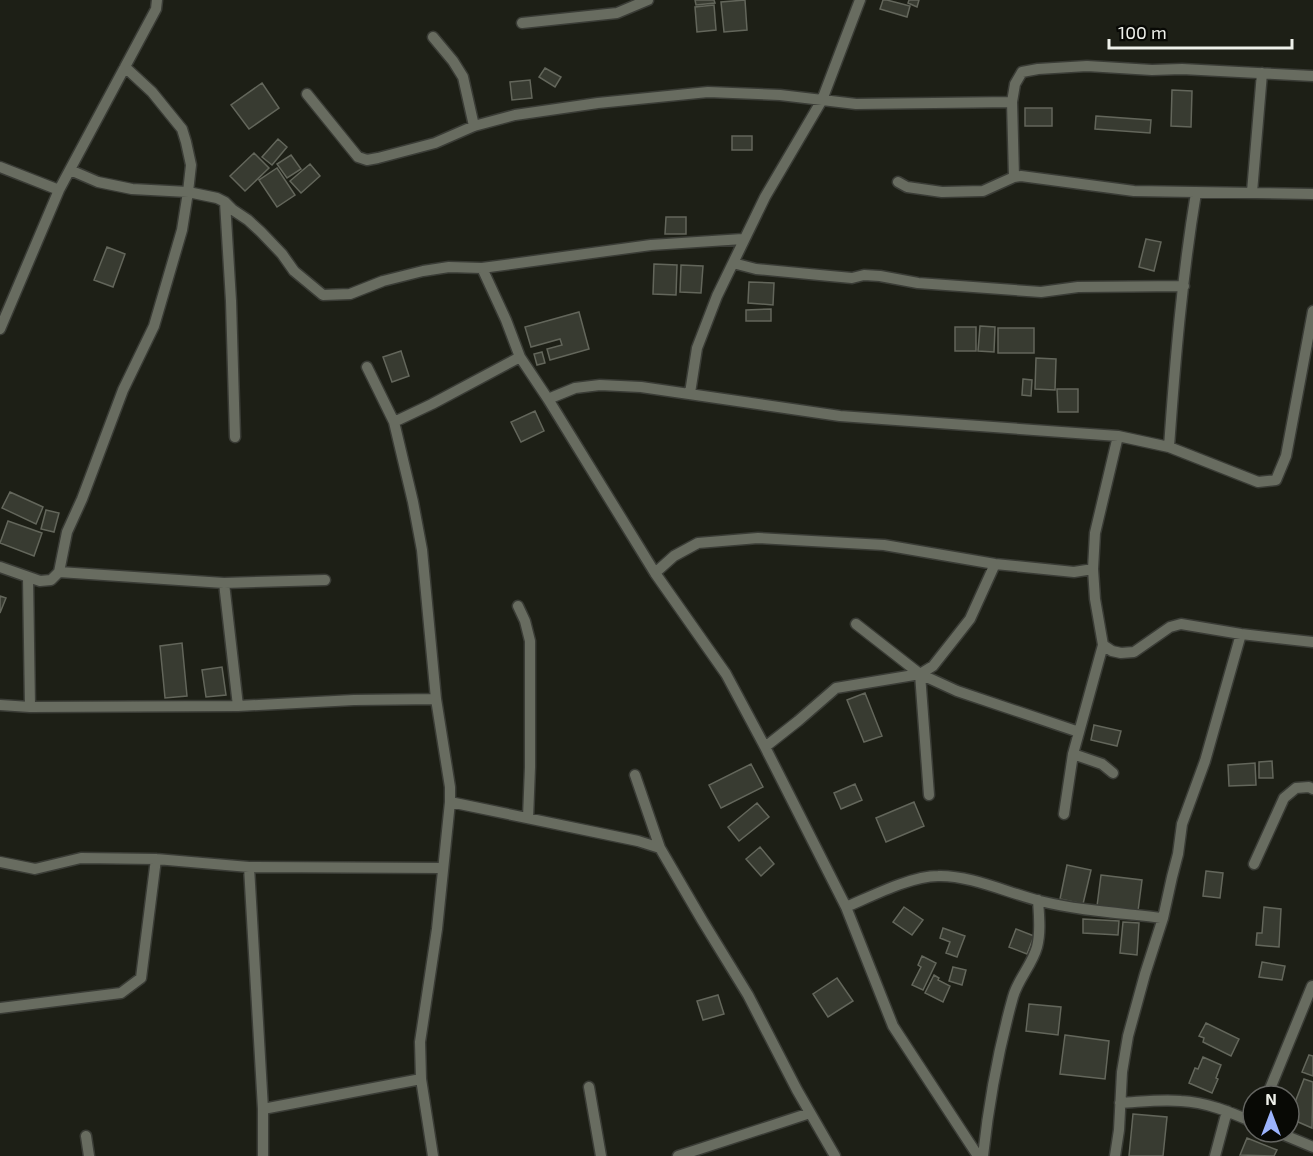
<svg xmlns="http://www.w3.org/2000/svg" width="1313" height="1156" font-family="'Exo 2',sans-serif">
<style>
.building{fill:#383b31;stroke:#63665b;stroke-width:1.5}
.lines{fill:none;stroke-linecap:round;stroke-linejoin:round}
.minor-casing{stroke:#3a3c36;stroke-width:13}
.minor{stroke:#686c60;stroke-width:10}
</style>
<rect width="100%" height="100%" fill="#1d1f16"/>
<path class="building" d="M695 0H714L715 3 696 5Z
M745 0 747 30 724 32 721 2Z
M883 0H887L910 6 907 17 880 9Z
M909 0H919L917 7 908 3Z
M714 5 716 30 697 32 695 7Z
M545 68 561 77 555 87 539 77Z
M530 80 532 98 512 100 510 82Z
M262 83 279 108 249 129 231 105Z
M1172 90 1192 91 1191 127 1171 126Z
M1025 108H1052V126H1025Z
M1096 116 1151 120 1150 133 1095 129Z
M732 136H752V150H732Z
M278 139 287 147 272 165 262 157Z
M254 153 269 168 245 191 230 176Z
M291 155 301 169 287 178 277 164Z
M310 164 320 176 301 193 290 181Z
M277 168 295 195 277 207 259 180Z
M666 217H686V234H665Z
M1146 239 1161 242 1154 271 1139 267Z
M107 247 125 254 113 287 94 280Z
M654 264 677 265 676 295 653 294Z
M681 265 703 266 701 293 680 292Z
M749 282 774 283 773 305 748 303Z
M771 309V321H746V310Z
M579 312 589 349 550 360 547 349 562 345 560 339 531 347 525 327Z
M980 326 995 327 994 352 978 351Z
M955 327H976V351H955Z
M998 328H1034V353H998Z
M401 351 409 376 392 382 383 357Z
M542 352 545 363 537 365 534 354Z
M1036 358 1056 359 1055 390 1035 389Z
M1023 379 1032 380 1031 396 1022 395Z
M1057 389H1078V412H1058Z
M535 411 544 431 521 442 511 422Z
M10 492 43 507 36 524 2 508Z
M46 510 59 513 54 532 41 529Z
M8 521 42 533 34 556 0 543Z
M0 596 6 598 0 613Z
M182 643 187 696 165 698 160 646Z
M222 667 226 695 206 697 202 670Z
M865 693 882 736 864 742 847 700Z
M1094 725 1121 731 1117 746 1091 740Z
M1272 761 1273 778H1259V762Z
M1255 763 1256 785 1229 786 1228 765Z
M751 764 763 787 721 808 709 785Z
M855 784 862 800 841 809 834 793Z
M914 802 924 826 886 842 876 818Z
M757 803 769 817 739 841 728 827Z
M760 847 774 864 761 876 746 859Z
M1067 865 1091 870 1083 904 1060 899Z
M1206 871 1223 873 1220 898 1203 896Z
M1101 875 1142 880 1138 911 1097 906Z
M904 907 923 920 912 935 893 922Z
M1264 907 1281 909 1279 947 1256 945 1257 933H1262Z
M1083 919 1119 921 1118 935 1083 933Z
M1123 922 1139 923 1137 955 1120 953Z
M943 928 965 936 957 957 946 953 950 942 940 938Z
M1016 929 1034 936 1027 954 1009 947Z
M922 956 936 963 923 990 912 985 921 967 918 965Z
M1262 962 1285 966 1282 980 1259 977Z
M953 967 966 970 962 985 949 981Z
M934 975 939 978 938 980 950 986 943 1002 925 993Z
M837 978 853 1001 828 1017 813 994Z
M718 995 724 1014 703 1020 697 1001Z
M1029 1004 1061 1007 1058 1035 1026 1031Z
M1206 1023 1239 1039 1231 1056 1203 1042 1204 1038 1199 1036Z
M1065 1035 1109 1041 1105 1079 1060 1074Z
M1309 1055 1313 1056V1076L1302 1072Z
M1203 1057 1221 1065 1216 1078 1218 1079 1212 1093 1189 1083 1195 1068 1198 1069Z
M1304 1079 1313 1082 1312 1128 1289 1118Z
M1133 1114 1167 1117 1163 1156H1129Z
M1247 1138 1277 1150 1274 1156 1240 1155Z"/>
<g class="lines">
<g class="minor-casing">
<path id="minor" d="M522 23 617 13 648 0
M433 37 453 61 463 77 474 126
M307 94 358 157 367 160 378 158 435 143 474 126 515 115 598 103 708 92 780 95 856 104 1012 102
M0 167 59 190
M70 170 98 182 132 189 188 192 217 198 225 202 233 210 248 220 261 232 282 254 294 271 323 295 350 294 383 281 423 271 449 267 482 268 651 245 743 239
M1014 177 1012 102 1015 84 1022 72 1038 69 1087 66 1152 70 1182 69 1313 76
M898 182 907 187 942 192 983 191 1014 177 1021 176 1134 191 1313 194
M1252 192 1262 73
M225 202 231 301 235 437
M733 263 756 269 830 276 852 278 864 275 880 276 918 283 1041 292 1078 287 1184 286
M482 268 506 320 520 357 548 399 655 573 726 674 765 747 846 907 893 1026 978 1156
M0 329 59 190 156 9 157 0
M367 367 394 422 413 502 422 550 436 699 450 787V802L437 929 420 1042 421 1079 433 1156
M690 393 697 348 717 296 765 197 822 100 860 0
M548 399 575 388 600 385 641 387 840 416 1118 436 1169 447 1258 482 1276 480 1286 456 1313 311
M394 422 432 404 520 357
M1118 436 1095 533 1093 569 1095 599 1103 645 1112 651 1121 653 1134 652 1170 627 1181 624 1241 634 1313 642
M1169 447C1175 362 1182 277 1196 193
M0 567 40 581 51 580 59 572 67 532 82 499 123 390 154 326 182 230 188 192 191 165 186 142 182 129 152 92 125 67
M59 572 224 583 325 580
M655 573 674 556 698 543 758 538 884 545 995 564 1074 572 1093 569
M28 577 30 707
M224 583 238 706
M518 606 525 621 530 641V767L528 818
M856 624 920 674 957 691 1079 732
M920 674 929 795
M0 705 30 707 238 706 354 700 436 699
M765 747 798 721 836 688 920 674 933 666 970 619 995 564
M1073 754 1102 764 1113 773
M635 775 660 848 702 920 748 995 797 1090 835 1156
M450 802 638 841 660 848
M1064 814 1073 754 1103 645
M0 862 35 869 81 858 156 859 249 867 442 868
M1254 864 1284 798 1296 788 1309 787 1313 789
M249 867 263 1109V1156
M846 907C872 896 911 876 938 876 970 875 1008 893 1040 901 1081 911 1122 913 1163 918
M0 1008 121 993 141 978 156 859
M589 1087 601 1156
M1267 1096 1312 986
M1120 1103C1140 1102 1161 1099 1181 1101 1206 1102 1230 1112 1253 1122
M263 1109 421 1079
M1277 1132 1313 1147
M86 1136 89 1156
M678 1156 810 1113
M983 1156C989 1100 998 1051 1013 997 1018 979 1032 965 1037 947 1041 932 1039 915 1038 900
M1115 1156 1119 1130 1122 1072 1128 1036 1145 974 1163 918 1172 877 1178 854 1182 824 1205 761 1241 634
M1215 1156 1227 1111"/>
</g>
<use href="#minor" class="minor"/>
</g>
<g transform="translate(1271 1114)"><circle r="28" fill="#080905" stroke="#646561" stroke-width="1.5"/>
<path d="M0-4.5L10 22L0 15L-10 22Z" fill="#9cb4fd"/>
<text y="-9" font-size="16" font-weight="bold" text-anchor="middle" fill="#eef0ea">N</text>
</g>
<path d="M1109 39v9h183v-9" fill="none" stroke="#eef0ea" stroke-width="3"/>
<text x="1118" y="39" font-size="18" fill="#eef0ea" stroke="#080905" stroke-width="4.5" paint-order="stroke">100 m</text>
</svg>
